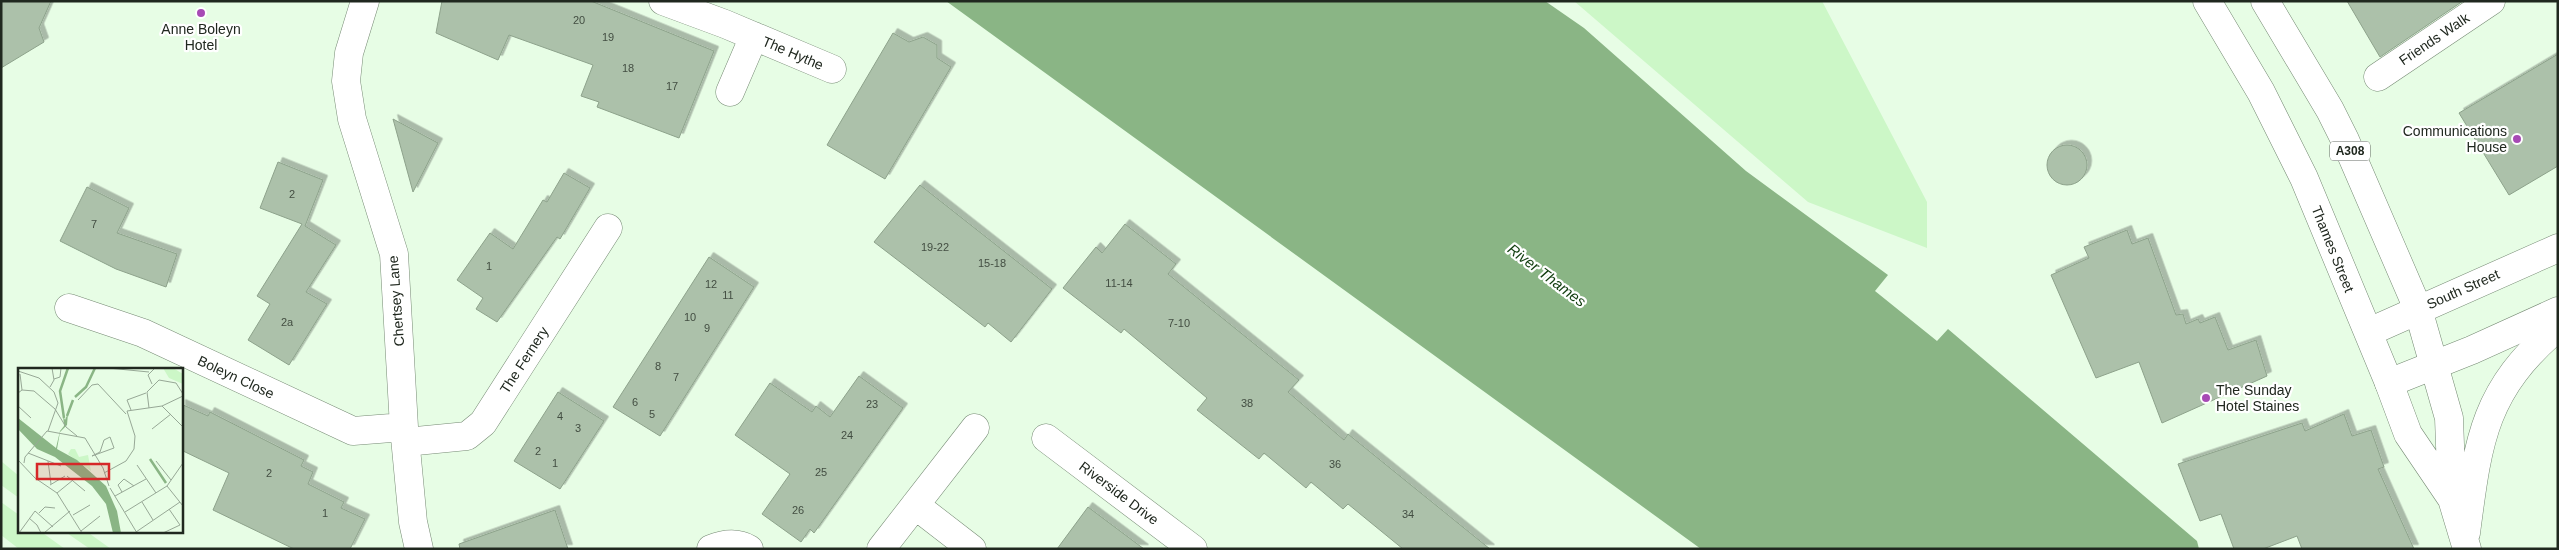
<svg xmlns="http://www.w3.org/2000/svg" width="2559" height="550" font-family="Arial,sans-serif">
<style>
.green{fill:#ccf7c7}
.water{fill:#8ab585}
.building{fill:#acc1aa;stroke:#8da28b;filter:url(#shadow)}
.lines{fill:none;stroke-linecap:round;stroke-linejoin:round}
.street-casing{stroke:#768a74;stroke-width:29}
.secondary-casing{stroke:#768a74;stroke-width:29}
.primary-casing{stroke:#768a74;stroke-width:29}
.street{stroke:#fff;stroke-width:28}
.secondary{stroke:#fff;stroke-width:28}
.primary{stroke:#fff;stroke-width:28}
.poi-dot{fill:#a74ab5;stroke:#fff;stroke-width:2}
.labels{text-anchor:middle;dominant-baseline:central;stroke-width:4.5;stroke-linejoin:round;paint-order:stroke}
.number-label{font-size:11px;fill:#434e42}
.shield{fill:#fff;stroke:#636862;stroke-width:1}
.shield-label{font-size:12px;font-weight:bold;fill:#20281f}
.poi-label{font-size:14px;fill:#20281f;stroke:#fff}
.street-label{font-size:14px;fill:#20281f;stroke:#fff}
.water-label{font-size:15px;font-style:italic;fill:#0f3c0d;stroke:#fff}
.inset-river{fill:none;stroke:#8ab585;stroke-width:2.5}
.inset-road{fill:none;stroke:#97a896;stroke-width:1}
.view{fill:#d62828;fill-opacity:0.15;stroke:#d62828;stroke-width:2.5}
.inset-edge{fill:none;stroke:#20281f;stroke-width:2.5}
</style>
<defs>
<filter id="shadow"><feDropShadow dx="4.5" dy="-4.5" stdDeviation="0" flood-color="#0004"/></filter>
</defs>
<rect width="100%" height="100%" fill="#e7fde5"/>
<path class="green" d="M1574 1H1822L1927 202V248L1808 202Z
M1 461 19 476V498L1 485Z
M1 502 19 515V531H40L65 549H19L1 535Z
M64 531H86L111 549H90Z"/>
<path class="water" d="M946 1H1545L1584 28 1746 171 1888 275 1875 291 1937 341 1948 329 2197 541 2199 549H1701Z"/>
<path class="building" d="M1 1H51L39 28 44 42 1 68Z
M442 1H591L714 51 679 138 597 107 599 102 581 96 593 65 509 35 498 60 436 33Z
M2347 1H2463L2380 57Z
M893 33 909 42 923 37 937 45V58L951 67 885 179 827 145Z
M2558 54V166L2509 195 2459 113Z
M393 119 438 143 413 192Z
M2047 165a20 20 0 1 1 40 0a20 20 0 1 1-40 0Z
M278 162 323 180 305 226 336 245 306 292 327 304 289 365 248 340 270 304 257 296 302 224 260 208Z
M564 173 590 188 560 239 557 237 497 322 476 309 483 298 457 280 490 233 513 249 543 200 547 202Z
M920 185 1052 289 1011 342 988 323 985 327 874 242Z
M87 187 129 208 117 233 177 254 166 287 116 269 60 241Z
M1125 224 1176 264 1168 274 1299 380 1288 392 1344 440 1348 434 1490 549H1403L1348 504 1343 509 1311 482 1306 488 1264 453 1259 459 1197 410 1207 398 1124 329 1121 333 1063 288 1096 247 1102 253Z
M2127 230 2132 244 2148 238 2176 315 2183 314 2186 324 2198 319 2200 323 2215 317 2228 350 2256 340 2267 376 2162 423 2139 362 2096 378 2051 275 2089 258 2084 247Z
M709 257 754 287 660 436 613 407Z
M859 376 903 408 814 533 810 529 801 542 762 514 790 474 735 435 770 383 812 412 816 406 830 417Z
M558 392 604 421 560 489 514 461Z
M181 404 208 416 210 412 304 460 301 466 313 472 308 484 344 502 341 508 365 519 350 549H294L213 510 229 473 181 450Z
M2344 414 2352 436 2371 430 2384 467 2378 469 2414 549H2302L2297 536 2263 549H2234L2221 514 2200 521 2178 464 2302 423 2305 431Z
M1088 507 1144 549H1057Z
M555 510 568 549H460L459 544Z"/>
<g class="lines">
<g class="street-casing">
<path id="street" d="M365 1 349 53 346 81 352 119 394 254 404 427 413 522 419 549
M663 1 725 24 832 69
M2378 77 2491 1
M730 92 754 36
M69 308 143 333 353 431 404 427
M1046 438 1193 549
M406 442 467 436 483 423 608 228
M915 505 972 549
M711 549C723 544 737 542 749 549
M881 549 975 428"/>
</g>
<g class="secondary-casing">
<path id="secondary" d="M2418 309 2449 418 2452 499 2467 549
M2389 383 2408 434 2452 499
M2466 533C2478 441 2483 390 2558 327"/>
</g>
<g class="primary-casing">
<path id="primary" d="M2207 1 2261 92 2304 178 2389 383 2472 350 2558 311
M2265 1 2330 110 2345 140 2418 309
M2369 332 2558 248"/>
</g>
<use href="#street" class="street"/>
<use href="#secondary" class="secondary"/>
<use href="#primary" class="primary"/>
</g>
<g class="poi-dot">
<circle cx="201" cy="13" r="5"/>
<circle cx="2517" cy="139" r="5"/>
<circle cx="2206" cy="398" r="5"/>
</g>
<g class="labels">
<g class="number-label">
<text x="579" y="20">20</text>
<text x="608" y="37">19</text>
<text x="628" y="68">18</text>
<text x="672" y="86">17</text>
<text x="292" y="194">2</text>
<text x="94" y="224">7</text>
<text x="935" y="247">19-22</text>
<text x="992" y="263">15-18</text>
<text x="489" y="266">1</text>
<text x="1119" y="283">11-14</text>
<text x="711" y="284">12</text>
<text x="728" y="295">11</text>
<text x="690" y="317">10</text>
<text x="287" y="322">2a</text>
<text x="1179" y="323">7-10</text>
<text x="707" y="328">9</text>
<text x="658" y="366">8</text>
<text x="676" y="377">7</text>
<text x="635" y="402">6</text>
<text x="1247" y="403">38</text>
<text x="872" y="404">23</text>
<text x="652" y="414">5</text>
<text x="560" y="416">4</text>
<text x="578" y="428">3</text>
<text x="847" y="435">24</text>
<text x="538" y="451">2</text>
<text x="555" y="463">1</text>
<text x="1335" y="464">36</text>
<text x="821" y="472">25</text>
<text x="269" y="473">2</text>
<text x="798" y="510">26</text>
<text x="325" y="513">1</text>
<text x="1408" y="514">34</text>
</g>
<rect class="shield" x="2330" y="141.5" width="40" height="19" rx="4"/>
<g class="shield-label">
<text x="2350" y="151">A308</text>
</g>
<g class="poi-label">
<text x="201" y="29">Anne Boleyn<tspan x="201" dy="16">Hotel</tspan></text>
<text x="2507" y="131" text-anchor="end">Communications<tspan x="2507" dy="16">House</tspan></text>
<text x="2216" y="390" text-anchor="start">The Sunday<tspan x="2216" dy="16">Hotel Staines</tspan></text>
</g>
<g class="street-label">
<text transform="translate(2434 39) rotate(-34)">Friends Walk</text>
<text transform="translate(793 53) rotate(23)">The Hythe</text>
<text transform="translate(2333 249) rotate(68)">Thames Street</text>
<text transform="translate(2463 289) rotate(-24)">South Street</text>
<text transform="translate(396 301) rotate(-94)">Chertsey Lane</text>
<text transform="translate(524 360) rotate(-57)">The Fernery</text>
<text transform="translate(236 377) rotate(25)">Boleyn Close</text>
<text transform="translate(1119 493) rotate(37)">Riverside Drive</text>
</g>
<g class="water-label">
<text transform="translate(1547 275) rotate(37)">River Thames</text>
</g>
</g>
<g transform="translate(18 368)">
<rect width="165" height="165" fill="#e7fde5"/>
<path d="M145 0H155L165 6V16L151 10ZM53 81H57L61 89 70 87 73 103 50 86Z" fill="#ccf7c7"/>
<path d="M50 45 49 57 42 64 39 81 59 92 88 118 99 143 103 165H95L88 136 74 118 37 89 19 81 0 61V50L38 80 42 63 46 58 45 47 47 52Z" fill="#8ab585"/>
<path class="inset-river" d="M57 29 68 19 77 0M49 48 55 32M46 50 42 23 50 0M132 91 148 115"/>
<path class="inset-road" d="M90 0 131 4M0 3 21 10 36 24 40 35 30 63M2 6 4 22M36 11 42 9 43 0M134 16 130 7 137 0M32 19 36 12 34 0M0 25 4 22 16 23 37 41M60 32 74 17 80 16 108 46M0 38 13 50M144 38 165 59M131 40 129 24 141 12 158 15 165 26M37 41 48 59 59 68M113 42 109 32 128 25M134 61 153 46M29 63 67 70 85 100 91 118M92 69 96 80 74 88 82 84 86 72ZM10 85 43 98M0 92 17 110 39 125 64 165M30 93 33 116M138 93 153 112M6 95 7 89 29 63M119 97 138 125M86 105 108 93 116 81 117 68 109 43 144 38 165 28M49 108 67 123M32 117 47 108M149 118 165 138M92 120 119 165M104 124 100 117 106 111 116 118M39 125 55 112M97 128 128 111M124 134 135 152M107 144 149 118 165 95M21 145 27 139 37 140M55 147 72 137M11 150 19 157 23 165M63 163 82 148M118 164 162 134M1 165 17 143 35 159M26 165 52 143M145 165 162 157 151 141"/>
<path class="view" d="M19 96H91V111H19Z"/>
<rect width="165" height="165" class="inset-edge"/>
</g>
<rect width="2559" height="550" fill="none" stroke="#20281f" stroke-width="5"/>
</svg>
